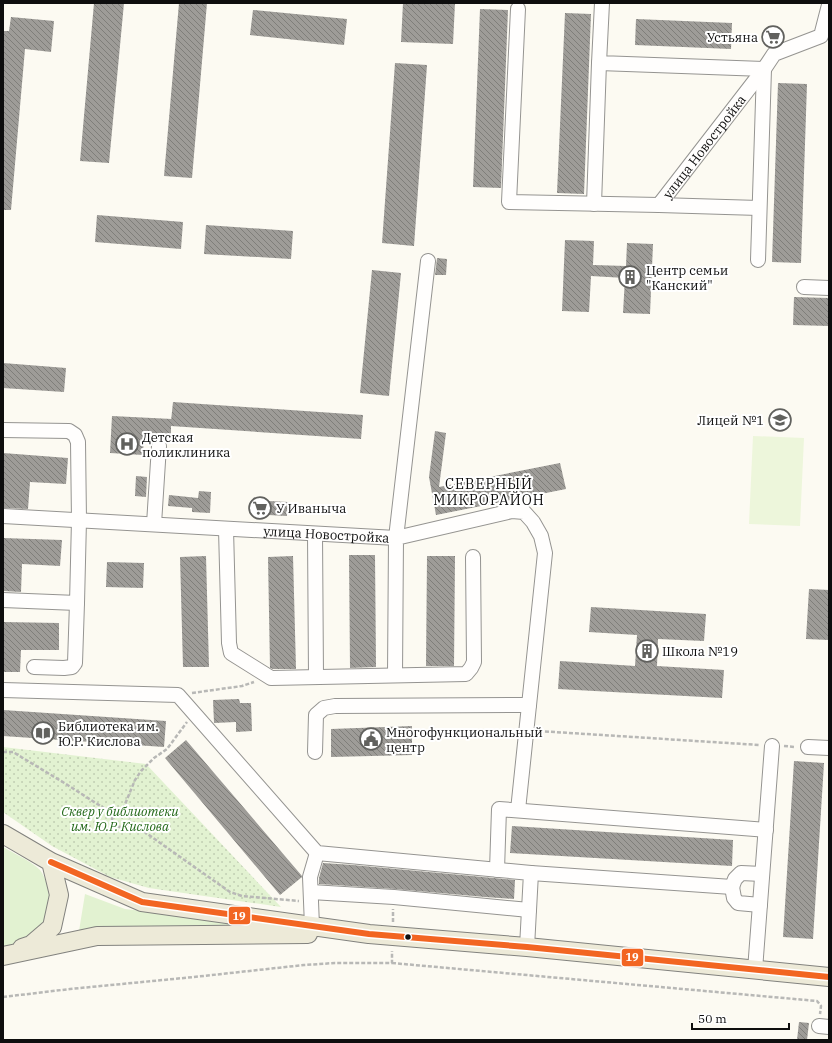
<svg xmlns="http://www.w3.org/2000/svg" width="832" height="1043" font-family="'IBM Plex Serif',serif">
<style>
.grass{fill:#e2f2d1}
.park{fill:url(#park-dots)}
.pitch{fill:#edf6db}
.building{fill:url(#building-back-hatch)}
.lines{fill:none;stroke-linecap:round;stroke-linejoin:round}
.minor-casing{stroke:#959491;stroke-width:16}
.major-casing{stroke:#82827e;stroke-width:20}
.path{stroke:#b8b8b6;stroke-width:2.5;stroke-dasharray:4 2;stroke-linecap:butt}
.minor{stroke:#fffefd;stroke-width:14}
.major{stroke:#edead8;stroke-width:18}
.bus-1-casing{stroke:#fff;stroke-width:9}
.bus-1{stroke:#f26522;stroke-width:6}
.bus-dot{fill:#0e0e0e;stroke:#fff;stroke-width:1.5}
.labels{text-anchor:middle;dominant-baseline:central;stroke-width:4;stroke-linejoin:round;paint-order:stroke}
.poi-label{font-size:13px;fill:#0e0e0e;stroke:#fff;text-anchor:start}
.street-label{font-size:13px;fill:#0e0e0e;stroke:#fff}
.park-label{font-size:13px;font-style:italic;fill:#24691a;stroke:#fff}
.neighbourhood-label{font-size:14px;letter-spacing:1px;fill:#0e0e0e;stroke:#fff}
.line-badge{stroke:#fff;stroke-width:1.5}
.badge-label{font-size:11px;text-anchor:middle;font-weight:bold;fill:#fff}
</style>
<defs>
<pattern id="park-dots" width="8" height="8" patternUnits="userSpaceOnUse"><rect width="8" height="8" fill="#e2f2d1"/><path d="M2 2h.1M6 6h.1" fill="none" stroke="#c1ceb2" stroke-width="1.8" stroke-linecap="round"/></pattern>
<pattern id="building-back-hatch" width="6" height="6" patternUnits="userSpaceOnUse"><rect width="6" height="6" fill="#9e9c98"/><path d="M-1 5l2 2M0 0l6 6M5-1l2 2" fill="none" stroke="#7f7e7a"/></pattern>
</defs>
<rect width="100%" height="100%" fill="#fcfaf2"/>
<path class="grass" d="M3 847C12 852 34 863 40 870 53 888 52 913 38 930 36 932 34 935 31 936 23 942 13 945 3 948Z
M85 894 125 909 314 931H79Z"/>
<path class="park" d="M3 747 146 764 281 907 149 888 110 877 52 846 3 812Z"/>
<path class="pitch" d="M753 436 804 438 800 526 749 524Z"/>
<path class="building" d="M94 3H124L109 163 80 161Z
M179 3H207L192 178 164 176Z
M403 3H455L453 44 401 42Z
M480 9 508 10 501 188 473 187Z
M253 10 347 19 344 45 250 35Z
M565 13 591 14 584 194 557 193Z
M11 17 54 21 51 52 25 49 11 210H3V38L4 31H9Z
M636 19 732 23 731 49 635 45Z
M395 63 427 65 414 246 382 243Z
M778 83 807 84 801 263 772 262Z
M97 215 183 222 181 249 95 242Z
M206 225 293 231 291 259 204 254Z
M565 240 594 241 593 265 626 266 627 243 653 244 650 314 623 313 625 278 591 276 589 312 562 311Z
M437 258 447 259 446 275H435Z
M372 270 401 273 389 396 360 393Z
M794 297 829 298V326L793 325Z
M3 363 66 368 64 392 3 388Z
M173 402 363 415 361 439 171 426V434L144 433 143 455 110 453 112 416 172 419 171 421Z
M435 431 446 433 439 487 560 463 566 489 436 515 429 477Z
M3 453 68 458 66 484 30 482 28 509 3 508Z
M136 476 147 477 146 497 135 496Z
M199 491 211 492 210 513 192 512V508L168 506 169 495 198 498Z
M251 500 288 502 287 516 250 514Z
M3 538 62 540 60 566 22 564 21 592 3 591Z
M349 555H375L376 667 350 668Z
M206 556 209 667H183L180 557Z
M293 556 296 669H273L270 668 268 557Z
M427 556H455L454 666H426Z
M107 562 144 563 143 588 106 587Z
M809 589 829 590V640L806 639Z
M591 607 706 614 704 641 658 639 657 666 724 670 722 698 558 689 560 661 635 666 637 635 589 632Z
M3 622 59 623V650H21L20 672H3Z
M239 699 240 703H251L252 731 236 732V722L214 723 213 700Z
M3 710 166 721 164 747 3 736Z
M412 726V755L331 757V729Z
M186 740 302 876V877L280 895 165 758Z
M794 761 824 763 813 939 783 937Z
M512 826 733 840 732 866 510 853Z
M323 863 353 865 515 880 514 899 485 897 395 889 319 884V878Z
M799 1022 809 1023 807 1040H797Z"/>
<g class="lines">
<g class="minor-casing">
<g id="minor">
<path d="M602 3 599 63 764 69 758 260"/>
<path id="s1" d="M518 9 509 202 659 205 764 69 774 54 821 36 829 5"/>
<path d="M594 204 599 63"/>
<path d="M659 205 759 208"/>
<path d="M804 287 829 288"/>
<path d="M3 430 69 431 75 435 78 442 79 520 77 603 3 600"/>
<path id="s2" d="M3 516 396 538 428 261"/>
<path d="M154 524 159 446"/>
<path d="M226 529 229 643 231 653 271 678 466 674 471 668 474 662 473 557"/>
<path d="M315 534 316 677"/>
<path d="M34 667 64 668 72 667 75 663 77 603"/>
<path d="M395 675 396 538 512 511 524 512 533 522 541 536 545 553 518 810"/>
<path d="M3 690 178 695 317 853 531 873 527 947"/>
<path d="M808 747 829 748"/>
<path d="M315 752 316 715 324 708 335 706 529 705"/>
<path d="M497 870 499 809 766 830"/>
<path d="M531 873 732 887 735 879 741 873 762 874"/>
<path d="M732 887 734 898 738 903 760 905"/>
<path d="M311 892 394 897 529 910"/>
<path d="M312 926 310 877 317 853"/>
<path d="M755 970 772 746"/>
<path d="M819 1026 829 1027"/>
</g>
</g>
<g class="major-casing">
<path id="major" d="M3 834 51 862 59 895 52 927 31 945 22 948
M51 862 142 902 369 934 527 947 829 977
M3 956 97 936 308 934"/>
</g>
<path class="path" d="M192 693 242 686 254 682
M539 731 759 745
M784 746 795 747
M3 752H13L66 784 113 814
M123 809 135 780 141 771 154 758 167 749 187 722
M112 818a9 9 0 1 1 18 0a9 9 0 1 1-18 0Z
M129 821 230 892 242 896 299 901
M393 922V909
M392 963 817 1001 821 1006 820 1014
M3 997 70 989 194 977 304 965 335 963H392V951"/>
<use href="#minor" class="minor"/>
<use href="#major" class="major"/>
<g class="bus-1-casing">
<path id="bus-1" d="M51 862 142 902 369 934 527 947 829 977"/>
</g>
<use href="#bus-1" class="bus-1"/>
</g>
<defs>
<g id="supermarket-ring" transform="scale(1.15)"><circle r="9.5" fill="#fff" stroke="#61615e" stroke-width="1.5"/><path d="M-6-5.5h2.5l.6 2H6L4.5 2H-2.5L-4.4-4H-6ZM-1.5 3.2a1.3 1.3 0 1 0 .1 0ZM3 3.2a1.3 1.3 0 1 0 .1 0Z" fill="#61615e"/></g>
<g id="building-ring" transform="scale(1.15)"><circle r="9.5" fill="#fff" stroke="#61615e" stroke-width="1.5"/><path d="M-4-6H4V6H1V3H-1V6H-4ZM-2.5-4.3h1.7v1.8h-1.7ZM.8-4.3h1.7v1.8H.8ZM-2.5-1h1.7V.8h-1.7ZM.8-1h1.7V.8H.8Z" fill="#61615e"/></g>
<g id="school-ring" transform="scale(1.15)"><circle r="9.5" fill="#fff" stroke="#61615e" stroke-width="1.5"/><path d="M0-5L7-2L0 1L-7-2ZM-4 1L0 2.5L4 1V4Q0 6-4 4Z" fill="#61615e"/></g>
<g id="hospital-ring" transform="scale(1.15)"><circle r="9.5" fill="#fff" stroke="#61615e" stroke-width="1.5"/><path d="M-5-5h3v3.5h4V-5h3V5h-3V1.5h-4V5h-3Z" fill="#61615e"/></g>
<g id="library-ring" transform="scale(1.15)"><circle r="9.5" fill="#fff" stroke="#61615e" stroke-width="1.5"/><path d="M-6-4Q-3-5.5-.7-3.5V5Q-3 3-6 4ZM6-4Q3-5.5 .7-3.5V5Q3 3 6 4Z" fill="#61615e"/></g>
<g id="civic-ring" transform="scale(1.15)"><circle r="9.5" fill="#fff" stroke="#61615e" stroke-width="1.5"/><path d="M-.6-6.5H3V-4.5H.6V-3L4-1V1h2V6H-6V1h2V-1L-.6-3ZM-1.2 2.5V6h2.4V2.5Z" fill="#61615e"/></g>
</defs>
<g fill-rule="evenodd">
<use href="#supermarket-ring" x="773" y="37"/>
<use href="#building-ring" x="630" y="277"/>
<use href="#school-ring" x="780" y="420"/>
<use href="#hospital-ring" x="127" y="444"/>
<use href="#supermarket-ring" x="260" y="508"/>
<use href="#building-ring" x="647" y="651"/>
<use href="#library-ring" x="43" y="733"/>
<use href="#civic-ring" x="371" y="739"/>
</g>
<circle class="bus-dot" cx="408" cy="937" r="3.5"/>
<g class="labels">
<g class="poi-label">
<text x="758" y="37" text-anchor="end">Устьяна</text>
<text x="646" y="270">Центр семьи<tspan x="646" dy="15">"Канский"</tspan></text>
<text x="764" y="420" text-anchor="end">Лицей №1</text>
<text x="142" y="437">Детская<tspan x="142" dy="15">поликлиника</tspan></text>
<text x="276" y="508">У Иваныча</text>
<text x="662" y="651">Школа №19</text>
<text x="58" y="726">Библиотека им.<tspan x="58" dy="15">Ю.Р. Кислова</tspan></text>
<text x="386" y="732">Многофункциональный<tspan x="386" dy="15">центр</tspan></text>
</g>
<g class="street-label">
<text stroke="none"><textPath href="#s1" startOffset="417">улица Новостройка</textPath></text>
<text stroke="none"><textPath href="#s2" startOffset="324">улица Новостройка</textPath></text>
</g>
<g class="park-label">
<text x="120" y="811">Сквер у библиотеки<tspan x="120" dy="15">им. Ю.Р. Кислова</tspan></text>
</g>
<g class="neighbourhood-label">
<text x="489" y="484">СЕВЕРНЫЙ<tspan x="489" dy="16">МИКРОРАЙОН</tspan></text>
</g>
</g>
<g class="line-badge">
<rect x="228" y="906" width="23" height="19" rx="4" fill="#f26522"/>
<rect x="621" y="948" width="23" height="19" rx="4" fill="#f26522"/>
</g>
<g class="badge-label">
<text x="239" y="920">19</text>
<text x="632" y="961">19</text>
</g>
<rect width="832" height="1043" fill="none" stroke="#0e0e0e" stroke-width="8"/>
<path d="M692 1023v6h97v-6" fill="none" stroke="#0e0e0e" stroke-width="2"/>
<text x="698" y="1023" font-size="12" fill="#0e0e0e" stroke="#ffffff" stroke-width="3" paint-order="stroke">50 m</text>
</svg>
